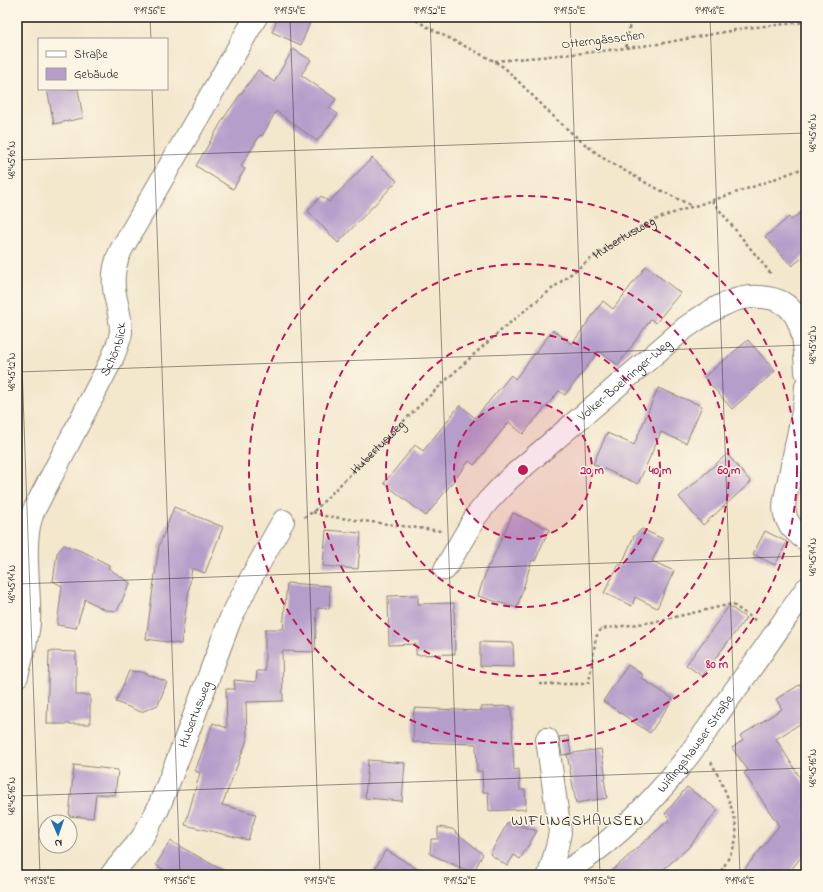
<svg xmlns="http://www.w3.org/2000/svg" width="823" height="892" font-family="'Indie Flower',sans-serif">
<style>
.building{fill:#b69ecb}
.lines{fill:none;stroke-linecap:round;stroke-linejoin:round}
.minor-casing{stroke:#888274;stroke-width:24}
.path{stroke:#888274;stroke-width:2.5;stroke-dasharray:3 3;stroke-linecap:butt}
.minor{stroke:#fff;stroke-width:22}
.ticks{fill:none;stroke:#1c1c1c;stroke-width:1;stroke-opacity:0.45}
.ring{fill:none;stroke:#c2185b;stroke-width:2;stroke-dasharray:7 5}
.labels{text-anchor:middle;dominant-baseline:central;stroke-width:3;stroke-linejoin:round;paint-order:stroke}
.street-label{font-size:13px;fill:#1c1c1c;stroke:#fcf5e5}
.quarter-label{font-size:15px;letter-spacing:1px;fill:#1c1c1c;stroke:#fcf5e5}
.centre{fill:#c2185b;stroke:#fcf5e5;stroke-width:2}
.ring-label{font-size:12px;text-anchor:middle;font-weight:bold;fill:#c2185b;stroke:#fcf5e5;stroke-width:3;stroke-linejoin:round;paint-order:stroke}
.neatline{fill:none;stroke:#1c1c1c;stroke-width:1.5}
.ticks-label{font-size:10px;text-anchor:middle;fill:#1c1c1c}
</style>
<rect width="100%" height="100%" fill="#fcf5e5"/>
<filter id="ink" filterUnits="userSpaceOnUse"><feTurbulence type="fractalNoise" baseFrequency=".025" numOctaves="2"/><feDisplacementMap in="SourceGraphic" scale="8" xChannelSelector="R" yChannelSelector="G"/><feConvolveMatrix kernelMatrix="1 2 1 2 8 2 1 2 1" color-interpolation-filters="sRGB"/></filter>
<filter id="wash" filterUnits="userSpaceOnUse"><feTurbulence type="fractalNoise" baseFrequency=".012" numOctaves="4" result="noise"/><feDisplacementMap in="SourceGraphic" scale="16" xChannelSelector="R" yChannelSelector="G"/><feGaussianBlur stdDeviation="0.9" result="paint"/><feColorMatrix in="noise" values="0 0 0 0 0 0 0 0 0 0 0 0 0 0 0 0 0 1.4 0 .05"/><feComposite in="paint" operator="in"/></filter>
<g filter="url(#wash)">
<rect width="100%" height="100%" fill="#f3e7cc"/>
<g id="blocks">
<path class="building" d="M278 17H312L301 45 272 32Z
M293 49 311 60 301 75 336 99 329 108 338 114 317 141 276 111 262 136 260 135 241 166 245 169 233 189 196 166 225 116 258 70 274 82Z
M47 89H78L83 118 54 124Z
M372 158 397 181 338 243 308 211 321 196 329 202Z
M806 208V255L792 266 765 237 789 217 791 220Z
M646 266 680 293 656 323 651 319 618 365 599 351 565 395 559 391 523 434 509 422 474 465 469 461 426 516 384 483 415 445 423 451 460 405 475 418 511 375 515 379 553 330 572 344 603 301 613 309Z
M748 340 775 371 732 409 704 377Z
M658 388 702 406 686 443 661 432 638 484 593 464 607 433 634 445Z
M727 454 751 482 703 525 679 497Z
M174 507 223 527 205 573 192 568 181 644 146 639 159 546Z
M513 513 549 529 535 561 532 560 517 608 478 596 488 565 489 566Z
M642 529 663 539 652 561 674 571 657 608 635 597 632 606 604 593 619 564 621 566 634 536Z
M326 530 361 533 358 569 323 566Z
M765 531 787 542 775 565 753 554Z
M64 545 84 552 109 565 108 568 130 583 117 611 105 610 85 599 76 628 57 625 62 586 53 581 57 553Z
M287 583 330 586 329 609 317 608 315 652 282 651 283 701 246 702 247 740 222 805 256 814 248 840 185 825 200 773 195 771 213 723 227 728 226 689H235L234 680 256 682 257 671H265V629H283Z
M418 595V604L454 603 455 654 416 655V644L389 645 388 596Z
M729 606 746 618 702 676 686 665Z
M480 642 513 643 514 667 480 666Z
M49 651 76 652V695H90V724H47Z
M628 665 643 675 641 678 673 699 650 733 603 701Z
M129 671 142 672 167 682 158 705 141 712 116 702Z
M806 681V720L776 739 806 787V851L787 875H740L779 826 744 773 748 770 732 748 743 740 740 736 782 709 776 699Z
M511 706 514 770 519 769 520 790H525L526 809 489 811 488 792H483L482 771H477L476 744 413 742 414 708 481 711V707Z
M568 736 571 754 562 755 559 737Z
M601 749 606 778H604L607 798 576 803 567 754Z
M368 760 405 763 402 801 365 798Z
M74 765 118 770 115 795 96 794 93 818 69 816Z
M687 787 718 810 688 848 657 875H607L670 819 665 814Z
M508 822 537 831 520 859 514 855 507 866 490 854Z
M438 827 452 829 483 854 473 873 430 854 431 839H438Z
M170 841 181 847 231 875H172L156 865Z
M386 850 427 875H371Z"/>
</g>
</g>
<g filter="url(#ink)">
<use href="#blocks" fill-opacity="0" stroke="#888274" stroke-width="1"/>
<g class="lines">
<g class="minor-casing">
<g id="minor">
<path d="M806 386 805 402 785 499C781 518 791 529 806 540"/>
<path id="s2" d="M445 569 476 516 489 500 509 479 685 328C698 319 710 310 725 304 746 294 781 292 795 315 805 331 805 354 806 372"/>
<path id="s3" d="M17 676C21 658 28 640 29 622 31 589 20 540 34 510L112 359C115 351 120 341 121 332 121 319 118 308 115 295 112 279 114 264 121 250L256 17"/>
<path d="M547 739 560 832 557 847 549 875"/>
<path id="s4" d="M111 875 142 838 158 809 179 756 230 620 251 578 283 521"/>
<path id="s5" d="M560 875C606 848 648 807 681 765 697 745 711 724 725 704 753 666 779 628 806 589"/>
</g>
</g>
<g class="path">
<path d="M411 17 431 29 494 61 505 68 557 120 582 142 606 160 648 184 692 206"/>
<path d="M626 47 631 17"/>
<path d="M495 61 594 52 658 44 746 28 806 22"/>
<path d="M712 201 772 275"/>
<path d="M313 512 325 516 441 531"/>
<path id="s1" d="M304 517 313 512C389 436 463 358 548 292 578 268 610 243 644 225 666 214 690 208 713 200 745 190 775 179 806 167"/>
<path d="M539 684H582L589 682 596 637 601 629 653 622 732 604 756 621"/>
<path d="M711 762C721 780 739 818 736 838 734 851 725 864 719 875"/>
</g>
<use href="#minor" class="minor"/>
</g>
</g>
<path class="ticks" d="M150 17 151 39M290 17 320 875M430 17 460 875M570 17 600 875M710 17 740 875M152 89 180 875M17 160 806 133M17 225 40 875M17 372 806 345M17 584 806 556M17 796 806 768"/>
<circle cx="523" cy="470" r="69" fill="#c2185b" fill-opacity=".12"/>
<g class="ring">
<circle cx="523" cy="470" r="69"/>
<circle cx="523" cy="470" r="137"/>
<circle cx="523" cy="470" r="206"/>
<circle cx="523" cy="470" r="274"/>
</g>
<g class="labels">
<g class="street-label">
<text transform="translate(603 40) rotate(-7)">Otterngässchen</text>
<text stroke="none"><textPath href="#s1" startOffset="426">Hubertusweg</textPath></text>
<text stroke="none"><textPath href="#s3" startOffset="348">Schönblick</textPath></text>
<text stroke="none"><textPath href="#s2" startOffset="263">Volker-Boehringer-Weg</textPath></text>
<text stroke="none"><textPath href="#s1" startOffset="102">Hubertusweg</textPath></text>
<text stroke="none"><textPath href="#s4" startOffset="183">Hubertusweg</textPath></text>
<text stroke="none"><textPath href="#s5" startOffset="190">Wiflingshauser Straße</textPath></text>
</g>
<g class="quarter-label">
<text x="578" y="821">WIFLINGSHAUSEN</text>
</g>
</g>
<circle cx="523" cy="470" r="6" class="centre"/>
<g class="ring-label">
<text x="592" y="474">20 m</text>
<text x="660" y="474">40 m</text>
<text x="729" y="474">60 m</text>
<text x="717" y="668">80 m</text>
</g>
<rect width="823" height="892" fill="none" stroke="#fcf5e5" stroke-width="44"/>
<rect x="38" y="38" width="130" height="52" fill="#fcf5e5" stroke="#a29e95"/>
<rect x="46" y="51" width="20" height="6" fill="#ffffff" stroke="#a29e95"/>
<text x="74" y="58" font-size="12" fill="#1c1c1c">Straße</text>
<rect x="46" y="68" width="20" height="12" fill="#b69ecb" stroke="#a29e95"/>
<text x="74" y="78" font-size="12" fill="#1c1c1c">Gebäude</text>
<g transform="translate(58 834) rotate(178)"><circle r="19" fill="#fcf5e5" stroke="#a29e95"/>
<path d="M0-3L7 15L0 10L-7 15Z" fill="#1f6fb2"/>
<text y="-6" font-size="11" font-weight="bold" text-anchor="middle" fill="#1c1c1c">N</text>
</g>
<rect x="22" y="22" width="779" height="848" class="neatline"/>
<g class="ticks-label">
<text x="150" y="14">9°19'56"E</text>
<text x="290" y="14">9°19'54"E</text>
<text x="430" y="14">9°19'52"E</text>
<text x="570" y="14">9°19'50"E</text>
<text x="710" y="14">9°19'48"E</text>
<text transform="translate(812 133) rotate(-90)" y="4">48°45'10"N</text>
<text transform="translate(11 160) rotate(-90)" y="4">48°45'10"N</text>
<text transform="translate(812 345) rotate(-90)" y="4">48°45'12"N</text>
<text transform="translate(11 372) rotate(-90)" y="4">48°45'12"N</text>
<text transform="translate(812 557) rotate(-90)" y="4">48°45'14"N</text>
<text transform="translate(11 584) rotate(-90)" y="4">48°45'14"N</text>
<text transform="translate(812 768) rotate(-90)" y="4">48°45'16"N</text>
<text transform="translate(11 796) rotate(-90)" y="4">48°45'16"N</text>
<text x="40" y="884">9°19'58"E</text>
<text x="180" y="884">9°19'56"E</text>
<text x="320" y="884">9°19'54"E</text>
<text x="460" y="884">9°19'52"E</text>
<text x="600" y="884">9°19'50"E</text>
<text x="740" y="884">9°19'48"E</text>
</g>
</svg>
